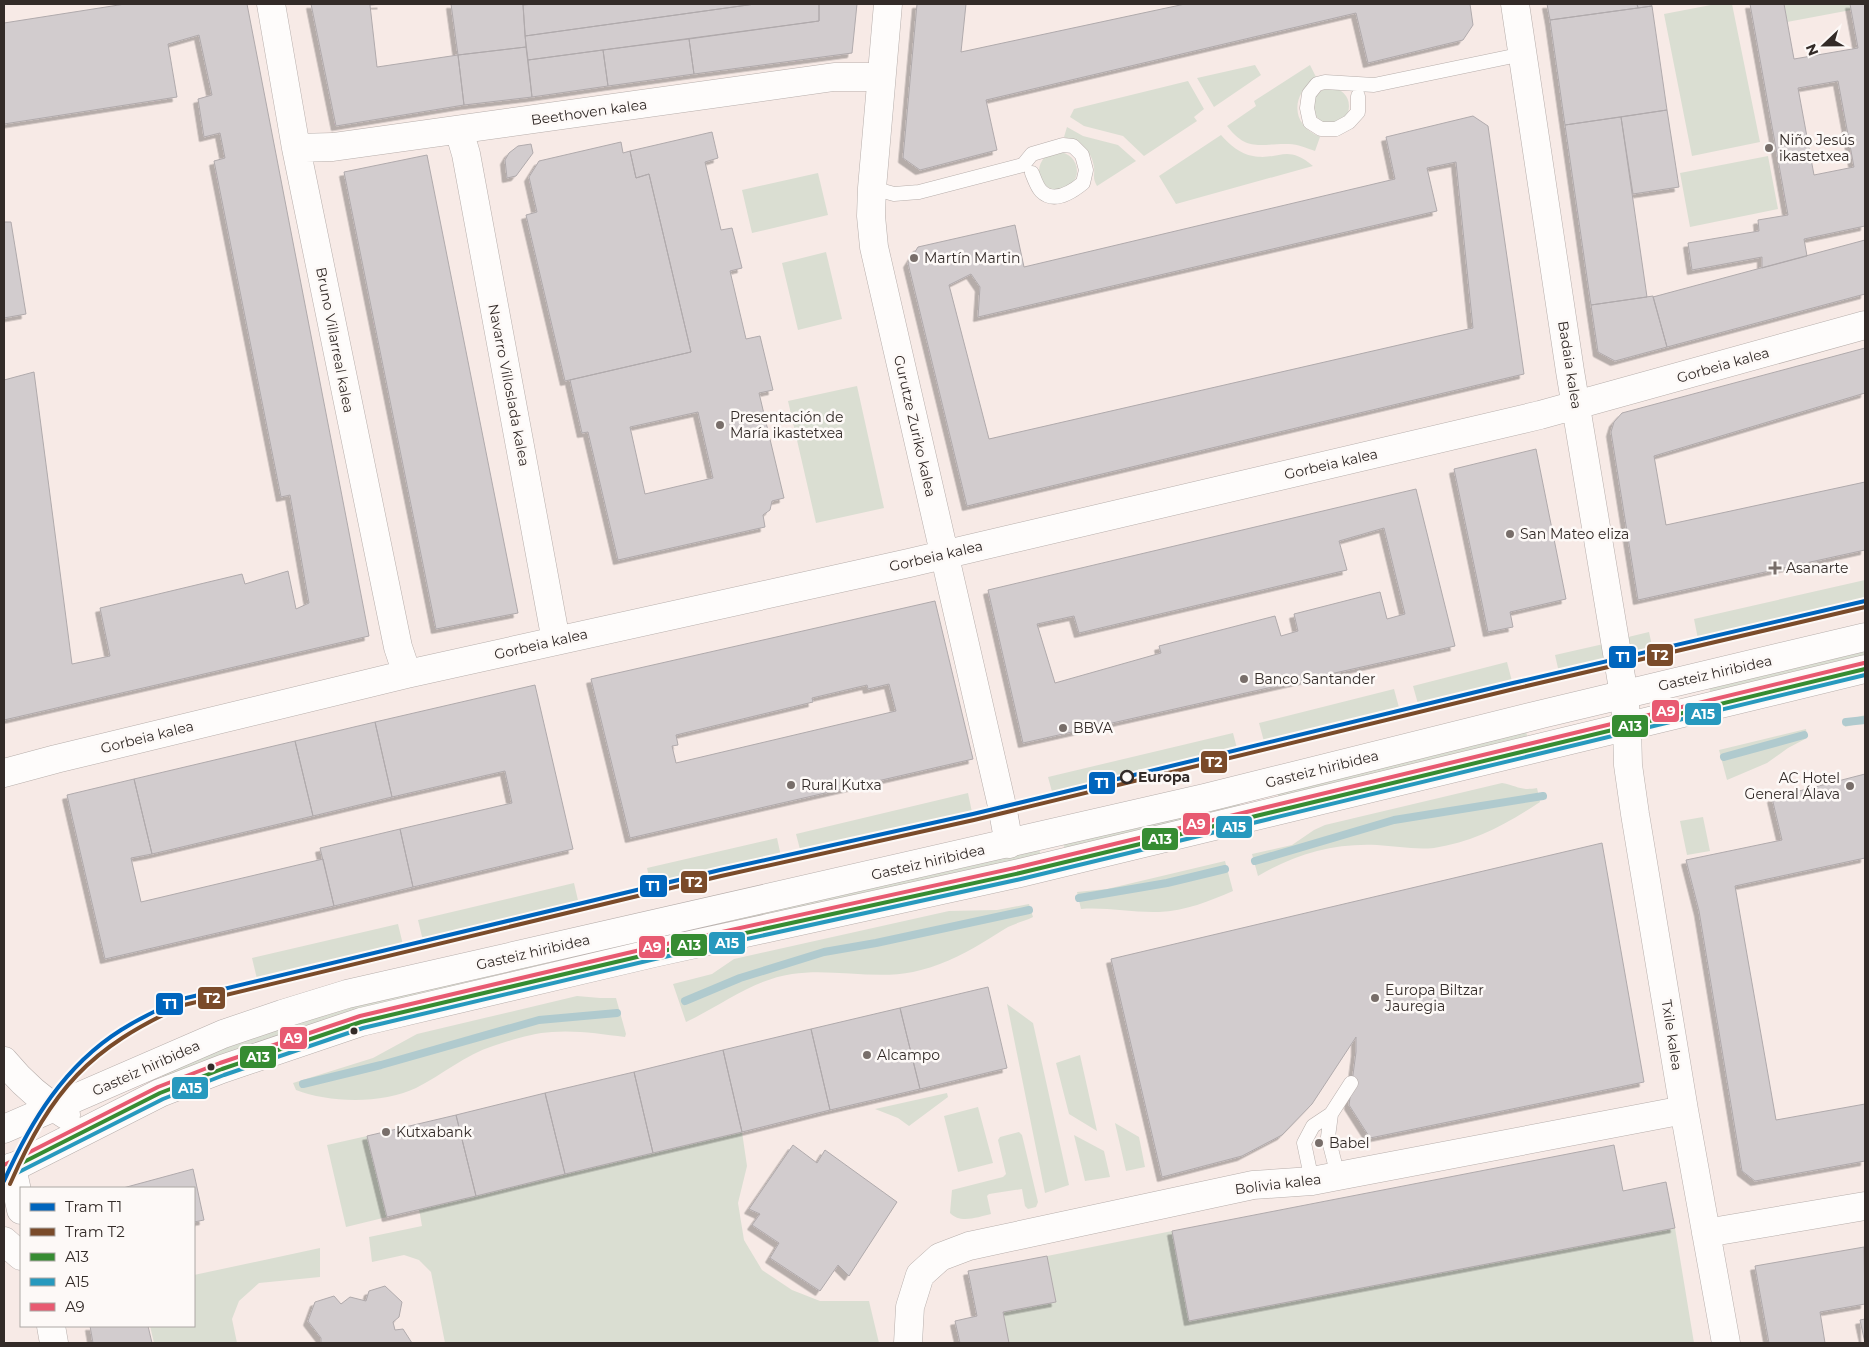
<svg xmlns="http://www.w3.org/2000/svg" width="1869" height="1347" font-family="Montserrat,sans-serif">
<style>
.green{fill:#daded2}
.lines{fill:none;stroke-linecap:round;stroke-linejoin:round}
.stream{stroke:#b0cace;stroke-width:8}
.building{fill:#d2ccce;stroke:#b0aaac;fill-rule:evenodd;filter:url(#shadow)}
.lane-casing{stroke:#b7aeab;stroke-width:15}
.street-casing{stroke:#b7aeab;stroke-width:29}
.primary-casing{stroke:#b7aeab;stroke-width:29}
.lane{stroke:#fefcfb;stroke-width:14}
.street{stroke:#fefcfb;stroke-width:28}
.primary{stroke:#fefcfb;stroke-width:28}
.bus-1-casing{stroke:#fdf9f7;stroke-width:8}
.bus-2-casing{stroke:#fdf9f7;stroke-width:8}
.bus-3-casing{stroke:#fdf9f7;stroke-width:8}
.bus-1{stroke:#368c32;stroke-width:4}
.bus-2{stroke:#2799be;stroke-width:4}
.bus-3{stroke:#e85a71;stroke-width:4}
.tram-1-casing{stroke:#fdf9f7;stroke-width:8}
.tram-2-casing{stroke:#fdf9f7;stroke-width:8}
.tram-1{stroke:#0065bd;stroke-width:4}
.tram-2{stroke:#7a4b2a;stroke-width:4}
.poi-dot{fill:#786e6a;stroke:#fdf9f7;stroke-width:2}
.stop-dot{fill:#fdf9f7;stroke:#332b28;stroke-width:2.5}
.bus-dot{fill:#332b28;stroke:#fdf9f7;stroke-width:2}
.labels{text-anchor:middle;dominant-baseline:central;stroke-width:5;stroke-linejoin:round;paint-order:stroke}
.street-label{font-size:14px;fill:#332b28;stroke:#fdf9f7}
.poi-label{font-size:14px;fill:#332b28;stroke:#fdf9f7;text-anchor:start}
.stop-label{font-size:14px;font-weight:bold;fill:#332b28;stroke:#fdf9f7;text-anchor:start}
.line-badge{stroke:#fdf9f7;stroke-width:2}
.badge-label{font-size:14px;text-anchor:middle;font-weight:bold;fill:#fff}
</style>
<defs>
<filter id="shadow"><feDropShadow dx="-4.5" dy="4.5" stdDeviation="0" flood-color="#0004"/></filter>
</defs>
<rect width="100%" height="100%" fill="#f7eae6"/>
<path class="green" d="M1716 4H1732L1760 142 1692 156 1664 14Z
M1784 4H1850L1851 10 1787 22Z
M1255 65 1261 75 1214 107 1197 78Z
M1310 65 1316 77C1291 95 1290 124 1320 137L1315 151C1306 148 1298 144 1289 144 1260 143 1248 153 1227 126L1256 106 1254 101Z
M1188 81 1204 109 1194 117 1197 121 1144 156 1123 136 1084 126 1070 117 1074 109Z
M1313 106a18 18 0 1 1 36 0a18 18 0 1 1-36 0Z
M1067 127 1083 136 1118 145 1136 161 1097 186C1092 177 1095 176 1094 167 1092 150 1079 142 1064 137Z
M1221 135C1230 145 1240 154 1253 156 1279 161 1286 143 1313 166L1176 204 1159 176Z
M1039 171a19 19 0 1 1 38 0a19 19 0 1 1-38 0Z
M1768 156 1778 209 1690 227 1680 173Z
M818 173 828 215 752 233 742 190Z
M826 252 842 319 798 330 782 263Z
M857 386 884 508 816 523 788 401Z
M1865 580V604L1699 644 1694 619Z
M1649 632 1654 655 1629 661 1624 638Z
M1608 643 1613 665 1560 677 1555 655Z
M1865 649V661L1712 696 1708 685Z
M1507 662 1514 689 1420 711 1413 686Z
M1394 689 1401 715 1266 749 1259 723Z
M1865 715V722L1845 727 1843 721Z
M1806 729 1807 738 1788 748 1767 763 1727 780 1719 750Z
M1526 731 1528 740 1280 801 1277 792Z
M1233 733 1239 756 1054 799 1048 777Z
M1502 783C1518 786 1520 791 1537 788L1540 802C1507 824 1474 842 1434 848 1414 850 1396 846 1377 845 1334 843 1295 854 1258 876L1252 854 1292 845 1314 830 1325 825Z
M968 793 973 817 802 857 796 834Z
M1239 801 1241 810 1066 853 1063 843Z
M1703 817 1710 851 1687 855 1680 821Z
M777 838 782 861 652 891 647 868Z
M1039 848 1041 857 648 947 647 938Z
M1225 861 1233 891C1210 901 1185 911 1159 912 1133 913 1107 907 1081 909L1077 892 1107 889Z
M574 883 580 909 424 945 418 920Z
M1029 904 1033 917C1025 921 1016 923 1008 927 999 932 991 938 982 943 961 956 937 967 913 972 875 980 832 968 792 974 752 980 721 1006 686 1022L673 984 712 974 734 959 949 911 997 910Z
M398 924 404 949 258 983 252 958Z
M595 950 597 958 164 1081 161 1073 270 1029 382 998Z
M577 996 600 998H616L626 1034 625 1037C601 1034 576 1030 552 1032 533 1033 511 1040 493 1046 465 1055 442 1075 416 1088 383 1104 329 1103 296 1090L293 1083 373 1058 417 1034Z
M1007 1004 1033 1023 1069 1185 1045 1193Z
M1080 1055 1097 1131 1069 1114 1056 1063Z
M947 1093 948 1097 909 1126 898 1118 875 1109Z
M978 1107 993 1163 958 1172 944 1116Z
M1115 1123 1139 1137 1145 1167 1126 1171Z
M742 1132 747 1166 738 1203 744 1240 762 1270 792 1290 820 1301H869L879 1343H445L431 1272 419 1260 404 1255 372 1262 369 1237 422 1226 419 1209Z
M1019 1132 1022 1135 1038 1202 1036 1207 1028 1209 1025 1206 1022 1189 989 1194 987 1196 991 1214C978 1217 960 1224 950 1213L952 1190 1003 1177 1006 1174 998 1140 1000 1137Z
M1074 1135 1104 1151 1110 1177 1085 1181Z
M367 1136 387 1217 346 1227 327 1145Z
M1675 1228 1694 1343H1009L1003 1312 1056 1302 1047 1256 1172 1231 1189 1321Z
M320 1248V1277L259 1283 239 1301 232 1319 237 1343H154L150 1326H194V1275Z"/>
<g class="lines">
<path class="stream" d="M1846 722 1865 720
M1724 757 1804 735
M1255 861 1394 820 1543 796
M1079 898 1167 883 1225 869
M685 1001 740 978 824 952 876 943 1029 910
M303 1084 381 1065 539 1020 617 1013"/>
</g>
<path class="building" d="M125 4H247L369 636 4 720V380L34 372 72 664 110 656 100 608 242 574 245 584 288 571 296 609 309 603 290 495 281 497 214 161 225 158 220 133 204 137 198 99 212 95 199 35 168 44 177 97 4 124V23Z
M311 4H382L370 5 377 67 458 55 464 105 336 126Z
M451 4H523L526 47 458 55Z
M534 4H755L525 36 523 5Z
M755 4H819V21L528 60 525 36Z
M819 4H857L852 53 694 74 689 39 819 21Z
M917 4H966L961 52 1185 4H1470L1473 25 1463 40 1368 63 1356 13 986 100 997 150 920 170 903 158Z
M1547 4H1637L1638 8 1550 20Z
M1637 4H1651L1652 6 1638 8Z
M1750 4H1784L1794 59 1858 48 1850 4H1865V226L1804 239 1807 256 1762 268V257L1692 270 1688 243 1759 231 1758 220 1788 215ZM1838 81 1854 167 1814 175 1798 88Z
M1652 6 1667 110 1565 125 1550 20Z
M689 39 694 74 608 86 603 50Z
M526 47 532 97 464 105 458 55Z
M603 50 608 86 532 97 528 60Z
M1667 110 1679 187 1633 194 1621 117Z
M1473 116 1488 126 1524 374 967 506 908 263 918 247 1015 225 1024 267 1395 179 1386 137ZM1456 162 1473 328 989 439 949 285 971 274 980 287 978 317 1437 211 1427 168Z
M1621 117 1647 297 1591 305 1565 125Z
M712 132 718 158 705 162 721 230 732 228 742 268 730 271 746 339 760 336 773 390 759 393 784 498 772 501 770 510 763 515 765 527 618 560 588 432 582 433 570 380 691 352 649 174 636 178 630 151ZM698 412 713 478 645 494 630 427Z
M621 142 623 153 630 151 636 178 649 174 691 352 565 381 526 215 537 212 529 177 539 161Z
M531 144 533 153 516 176 507 178 505 160 509 153 518 146Z
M427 155 518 613 436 629 344 172Z
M4 222H11L26 314 4 318Z
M1865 240V294L1667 347 1653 297Z
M1653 296 1667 347 1615 361 1598 352 1591 305Z
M1865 348V393L1654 456 1666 525 1865 482V550L1638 600 1611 432 1614 422 1622 413Z
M1536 449 1566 599 1510 612 1513 627 1488 632 1454 469Z
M1416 489 1455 646 1023 743 988 590ZM1384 528 1405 614 1387 619 1380 592 1294 614 1298 631 1281 636 1275 616 1159 646 1161 653 1055 683 1037 624 1074 616 1079 633 1347 570 1339 541Z
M935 601 973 759 630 838 591 679ZM889 684 896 711 676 763 672 746 678 745 676 735 813 702 812 698 867 685 868 689Z
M535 685 573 849 413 887 400 829 512 803 505 771 392 797 375 722Z
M375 722 392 797 313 816 295 741Z
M295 741 313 816 152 854 134 779Z
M1865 774V858L1735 886 1776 1120 1865 1104V1161L1755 1181 1742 1171 1699 911 1686 860 1782 840 1772 798Z
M134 779 152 854 131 858 141 902 323 859 334 906 105 959 67 795Z
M400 829 413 887 334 906 320 848Z
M1602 843 1644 1082 1370 1138 1349 1105 1356 1052V1037L1312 1104 1282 1135 1242 1156 1162 1177 1111 959Z
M988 987 1007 1068 920 1089 900 1008Z
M900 1008 920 1089 830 1110 811 1029Z
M811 1029 830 1110 742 1132 723 1050Z
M723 1050 742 1132 653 1153 634 1072Z
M634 1072 653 1153 565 1174 545 1093Z
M545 1093 565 1174 476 1196 456 1115Z
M456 1115 476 1196 387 1217 367 1136Z
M793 1145 817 1163 825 1150 897 1202 849 1276 838 1265 820 1291 770 1258 779 1243 752 1225 760 1214 749 1209Z
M1614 1145 1623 1191 1666 1182 1675 1228 1189 1321 1172 1231Z
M193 1169 204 1220 194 1222V1188H123Z
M1864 1247 1865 1304 1820 1312 1825 1343H1769L1755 1266Z
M1047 1256 1056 1302 1003 1312 1009 1343H960L955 1321 977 1316 968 1271Z
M385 1286 402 1302 399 1317 393 1322 395 1330 403 1329 412 1343H321V1338L308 1321 315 1302 334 1296 341 1304 350 1297 366 1301 369 1291Z
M1865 1319V1343L1860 1320Z
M90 1326H148L152 1343H93Z"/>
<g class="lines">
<g class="lane-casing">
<path id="lane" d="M1358 96V112L1349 122 1336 129H1321L1310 122 1307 108 1309 94 1317 84 1325 82 1374 85 1523 54
M872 188 894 194 919 192 1023 165 1032 154 1063 145 1073 146 1082 155 1086 170 1083 183C1072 192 1054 204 1041 191 1037 187 1034 178 1032 173
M1331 1114 1328 1137 1338 1176
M1312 1181 1304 1143 1313 1126 1331 1114 1351 1083"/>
</g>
<g class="street-casing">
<path id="street" d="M271 4 296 148 398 647 407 674
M888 4 872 188 871 216 874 247 1002 806 1009 844
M1515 4 1570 371 1624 695 1627 726 1628 765 1635 814 1684 1110 1726 1343
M459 130 466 154 556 641
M296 148 333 147 834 77H881
M4 773 56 759 407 674 909 563 1540 415 1865 325
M12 1167 21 1210
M1706 1233 1865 1206
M4 1241 21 1256
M51 1326 54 1343
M908 1343 910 1307 920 1275 940 1257 969 1246 1253 1185 1312 1181 1338 1176 1684 1110"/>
</g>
<g class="primary-casing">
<path id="primary" d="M4 1061C22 1083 41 1100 66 1115
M4 1129 223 1034 282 1014 347 994 1205 798 1542 714 1865 637
M4 1172 160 1093 222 1069 361 1022 654 953 1020 873 1865 669"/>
</g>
<use href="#lane" class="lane"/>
<use href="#street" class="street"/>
<use href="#primary" class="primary"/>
<g class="bus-1-casing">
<path id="bus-1" d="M4 1172 160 1093 222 1069 361 1022 654 953 1020 873 1865 669"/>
</g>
<g class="bus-2-casing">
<path id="bus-2" d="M7 1178 163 1099 224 1075 363 1028 655 959 1021 879 1865 675"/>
</g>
<g class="bus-3-casing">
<path id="bus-3" d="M4 1165 158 1087 220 1063 360 1016 653 947 1019 867 1864 663"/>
</g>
<use href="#bus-1" class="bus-1"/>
<use href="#bus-2" class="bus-2"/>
<use href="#bus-3" class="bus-3"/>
<g class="tram-1-casing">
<path id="tram-1" d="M4 1181C31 1121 64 1066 121 1030 140 1018 161 1008 182 999L720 870 973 814 1513 683 1865 601"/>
</g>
<g class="tram-2-casing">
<path id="tram-2" d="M10 1184C52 1089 89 1048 184 1005L721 876 974 820 1514 689 1865 607"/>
</g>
<use href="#tram-1" class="tram-1"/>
<use href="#tram-2" class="tram-2"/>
</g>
<g class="poi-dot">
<circle cx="1769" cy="148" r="5"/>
<circle cx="914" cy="258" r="5"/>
<circle cx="720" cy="425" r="5"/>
<circle cx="1510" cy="534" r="5"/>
<path d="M1772.5 560.5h5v5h5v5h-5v5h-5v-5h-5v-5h5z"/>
<circle cx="1244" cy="679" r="5"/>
<circle cx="1063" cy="728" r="5"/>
<circle cx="791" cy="785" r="5"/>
<circle cx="1850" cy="786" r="5"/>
<circle cx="1375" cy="998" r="5"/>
<circle cx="867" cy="1055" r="5"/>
<circle cx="386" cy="1132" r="5"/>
<circle cx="1319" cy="1143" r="5"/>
</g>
<circle class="stop-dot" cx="1127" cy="777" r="6"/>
<g class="bus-dot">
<circle cx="354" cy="1031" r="4.5"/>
<circle cx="211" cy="1067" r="4.5"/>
</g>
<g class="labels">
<g class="street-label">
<text transform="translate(589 112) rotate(-8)">Beethoven kalea</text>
<text transform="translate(335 340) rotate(79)">Bruno Villarreal kalea</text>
<text transform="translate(1570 365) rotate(81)">Badaia kalea</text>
<text transform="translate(1723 365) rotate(-16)">Gorbeia kalea</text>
<text transform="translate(509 385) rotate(79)">Navarro Villoslada kalea</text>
<text transform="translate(915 426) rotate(77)">Gurutze Zuriko kalea</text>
<text transform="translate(1331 464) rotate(-13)">Gorbeia kalea</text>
<text transform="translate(936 556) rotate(-13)">Gorbeia kalea</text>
<text transform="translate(541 644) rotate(-13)">Gorbeia kalea</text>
<text transform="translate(1715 673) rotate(-13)">Gasteiz hiribidea</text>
<text transform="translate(147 737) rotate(-14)">Gorbeia kalea</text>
<text transform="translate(1322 769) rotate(-14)">Gasteiz hiribidea</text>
<text transform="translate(928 862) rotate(-13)">Gasteiz hiribidea</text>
<text transform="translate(533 952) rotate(-13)">Gasteiz hiribidea</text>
<text transform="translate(1672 1035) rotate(81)">Txile kalea</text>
<text transform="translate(146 1068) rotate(-24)">Gasteiz hiribidea</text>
<text transform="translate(1278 1184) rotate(-7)">Bolivia kalea</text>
</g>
<g class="poi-label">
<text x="1779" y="140">Niño Jesús<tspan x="1779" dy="16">ikastetxea</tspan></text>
<text x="924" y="258">Martín Martin</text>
<text x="730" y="417">Presentación de<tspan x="730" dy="16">María ikastetxea</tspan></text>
<text x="1520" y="534">San Mateo eliza</text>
<text x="1786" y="568">Asanarte</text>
<text x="1254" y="679">Banco Santander</text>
<text x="1073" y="728">BBVA</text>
<text x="1840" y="778" text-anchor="end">AC Hotel<tspan x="1840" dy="16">General Álava</tspan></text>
<text x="801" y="785">Rural Kutxa</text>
<text x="1385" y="990">Europa Biltzar<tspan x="1385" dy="16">Jauregia</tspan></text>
<text x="877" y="1055">Alcampo</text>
<text x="396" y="1132">Kutxabank</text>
<text x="1329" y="1143">Babel</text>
</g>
<g class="stop-label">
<text x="1138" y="777">Europa</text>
</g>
</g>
<g class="line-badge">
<rect x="1646" y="643" width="28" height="24" rx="5" fill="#7a4b2a"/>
<rect x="1608" y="645" width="29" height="24" rx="5" fill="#0065bd"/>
<rect x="1651" y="699" width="29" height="24" rx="5" fill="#e85a71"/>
<rect x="1684" y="702" width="38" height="24" rx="5" fill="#2799be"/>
<rect x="1611" y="714" width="38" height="24" rx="5" fill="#368c32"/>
<rect x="1200" y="750" width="28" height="24" rx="5" fill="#7a4b2a"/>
<rect x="1088" y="771" width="28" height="24" rx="5" fill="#0065bd"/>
<rect x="1182" y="812" width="29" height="24" rx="5" fill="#e85a71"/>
<rect x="1215" y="815" width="38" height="24" rx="5" fill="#2799be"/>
<rect x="1141" y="827" width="38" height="24" rx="5" fill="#368c32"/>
<rect x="680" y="870" width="28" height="24" rx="5" fill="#7a4b2a"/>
<rect x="639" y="874" width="29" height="24" rx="5" fill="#0065bd"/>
<rect x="708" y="931" width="38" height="24" rx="5" fill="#2799be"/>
<rect x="670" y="933" width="38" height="24" rx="5" fill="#368c32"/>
<rect x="638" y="935" width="28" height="24" rx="5" fill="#e85a71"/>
<rect x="197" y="986" width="29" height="24" rx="5" fill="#7a4b2a"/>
<rect x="155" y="992" width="29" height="24" rx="5" fill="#0065bd"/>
<rect x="279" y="1026" width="29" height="24" rx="5" fill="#e85a71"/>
<rect x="239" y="1045" width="38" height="24" rx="5" fill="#368c32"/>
<rect x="171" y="1076" width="38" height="24" rx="5" fill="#2799be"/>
</g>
<g class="badge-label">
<text x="1660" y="660">T2</text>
<text x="1623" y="662">T1</text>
<text x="1666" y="716">A9</text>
<text x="1703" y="719">A15</text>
<text x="1630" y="731">A13</text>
<text x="1214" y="767">T2</text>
<text x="1102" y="788">T1</text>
<text x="1196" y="829">A9</text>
<text x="1234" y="832">A15</text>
<text x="1160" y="844">A13</text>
<text x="694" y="887">T2</text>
<text x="653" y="891">T1</text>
<text x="727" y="948">A15</text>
<text x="689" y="950">A13</text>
<text x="652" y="952">A9</text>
<text x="212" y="1003">T2</text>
<text x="170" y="1009">T1</text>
<text x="293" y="1043">A9</text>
<text x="258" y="1062">A13</text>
<text x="190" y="1093">A15</text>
</g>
<rect width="1869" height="1347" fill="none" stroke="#332b28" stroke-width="10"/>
<rect x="20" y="1187" width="175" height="140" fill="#fdf9f7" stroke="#aca7a4"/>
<rect x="30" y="1203" width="25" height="8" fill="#0065bd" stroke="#aca7a4"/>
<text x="65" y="1212" font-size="15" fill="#332b28">Tram T1</text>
<rect x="30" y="1228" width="25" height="8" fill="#7a4b2a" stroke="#aca7a4"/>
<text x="65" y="1237" font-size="15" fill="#332b28">Tram T2</text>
<rect x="30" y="1253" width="25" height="8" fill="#368c32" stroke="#aca7a4"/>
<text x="65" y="1262" font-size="15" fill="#332b28">A13</text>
<rect x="30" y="1278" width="25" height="8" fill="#2799be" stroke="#aca7a4"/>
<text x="65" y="1287" font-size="15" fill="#332b28">A15</text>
<rect x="30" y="1303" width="25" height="8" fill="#e85a71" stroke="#aca7a4"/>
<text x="65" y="1312" font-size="15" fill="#332b28">A9</text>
<g transform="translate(1824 45) rotate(248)" stroke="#fdf9f7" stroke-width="4" paint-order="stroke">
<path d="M0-4L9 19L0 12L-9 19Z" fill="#332b28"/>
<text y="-8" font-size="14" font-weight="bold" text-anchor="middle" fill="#332b28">N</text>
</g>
</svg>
